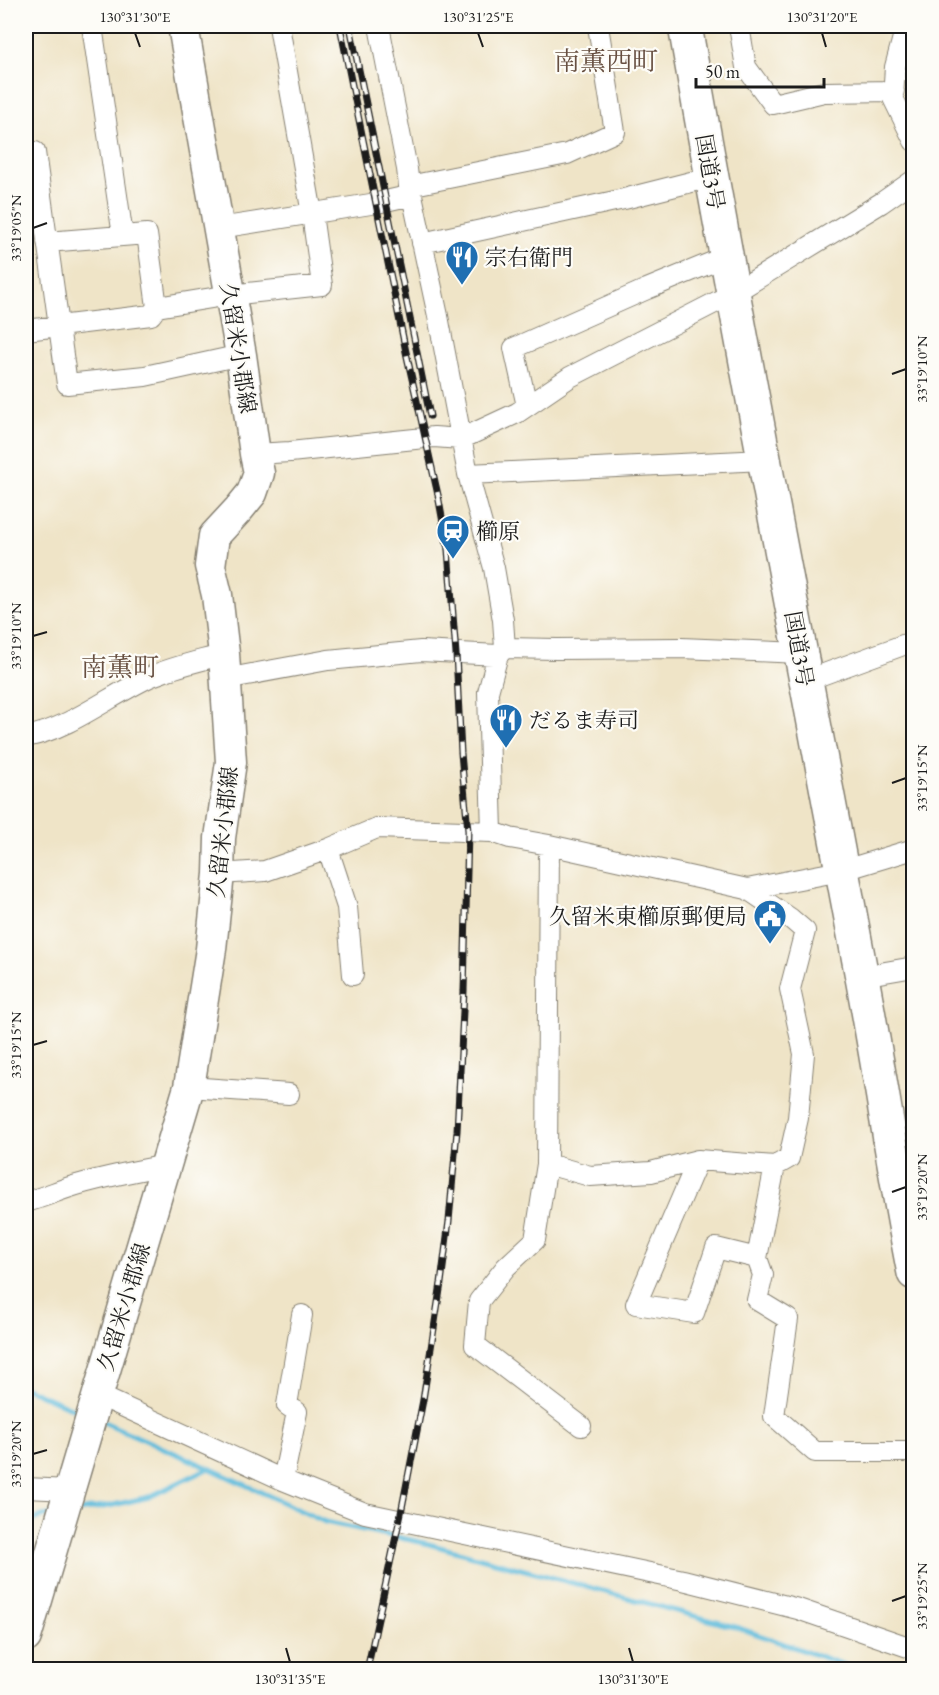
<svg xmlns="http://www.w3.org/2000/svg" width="939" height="1695" font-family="'EB Garamond','Noto Serif JP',serif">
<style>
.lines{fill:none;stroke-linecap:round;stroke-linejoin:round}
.stream{stroke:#5dbbdb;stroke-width:5}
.street-casing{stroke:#868072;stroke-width:22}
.primary-casing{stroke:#868072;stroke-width:33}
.highway-casing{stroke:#868072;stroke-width:36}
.street{stroke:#fff;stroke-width:20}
.primary{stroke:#fff;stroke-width:30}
.highway{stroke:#fff;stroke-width:33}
.rail-casing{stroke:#1c1c1c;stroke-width:7}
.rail{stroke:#fdfcf7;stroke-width:4.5;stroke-dasharray:14;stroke-linecap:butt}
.ticks{fill:none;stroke:#1c1c1c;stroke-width:2}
.labels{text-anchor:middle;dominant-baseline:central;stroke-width:4.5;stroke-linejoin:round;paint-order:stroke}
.street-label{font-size:22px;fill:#1c1c1c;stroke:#fdfcf7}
.poi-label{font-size:22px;fill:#1c1c1c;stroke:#fdfcf7;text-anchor:start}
.quarter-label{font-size:26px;fill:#674f41;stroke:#fdfcf7}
.neatline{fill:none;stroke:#1c1c1c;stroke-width:2}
.ticks-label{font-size:15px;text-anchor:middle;fill:#1c1c1c}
</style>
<rect width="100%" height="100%" fill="#fdfcf7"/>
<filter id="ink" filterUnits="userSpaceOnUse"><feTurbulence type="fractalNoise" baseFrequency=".0167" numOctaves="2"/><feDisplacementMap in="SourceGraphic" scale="12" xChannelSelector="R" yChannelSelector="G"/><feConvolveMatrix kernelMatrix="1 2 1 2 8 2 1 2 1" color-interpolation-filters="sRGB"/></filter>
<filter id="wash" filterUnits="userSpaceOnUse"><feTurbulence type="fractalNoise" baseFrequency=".008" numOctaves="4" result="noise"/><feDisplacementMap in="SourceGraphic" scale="24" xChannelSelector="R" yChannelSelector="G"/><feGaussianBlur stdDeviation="1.35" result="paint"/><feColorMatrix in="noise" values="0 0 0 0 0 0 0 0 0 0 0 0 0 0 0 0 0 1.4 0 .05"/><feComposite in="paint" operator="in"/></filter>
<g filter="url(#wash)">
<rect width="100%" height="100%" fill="#efe4c7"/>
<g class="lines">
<path class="stream" d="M26 1388 82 1413
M99 1420 209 1468 325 1522 425 1543 739 1628 859 1670
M72 1512 109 1506 149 1497 209 1468
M26 1524 42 1516 51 1515"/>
</g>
</g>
<g filter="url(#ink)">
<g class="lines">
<g class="street-casing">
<path id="street" d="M92 26 123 236
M739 26 746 67 773 104 824 92 894 91
M906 26 895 67 893 98 914 141
M26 153 35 152 67 384 145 376 241 355
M409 186 567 154 615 132 598 26
M219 228 377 203 412 195
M47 242 147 234 157 307
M422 243 624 199 711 177
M26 330 151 315 157 307 230 295 322 285 312 214 279 26
M527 406 514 348 647 289 725 257
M255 454 290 452 434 437 461 439 517 413 570 377 732 294 881 203 914 180
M468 474 764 460
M505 648 557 649 681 648 800 653
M225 679 328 660 421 651 498 655 505 648 503 620 494 568 468 474 438 316 412 195 409 186 407 169 379 26
M805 681 914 641
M26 737C72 728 110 695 152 676 175 666 200 661 224 654
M492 832 488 692 498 655
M549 845 547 1164 535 1240 506 1267 479 1301 475 1345 581 1426
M328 849 347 907 353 975
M219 874 265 871 328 849 377 828 492 832 510 838 549 845 747 889 790 918 805 931 790 989 804 1054 798 1118 789 1158 775 1166 698 1160 651 1172 590 1176 547 1164
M747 889 841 871 914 849
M862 976 914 967
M189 1087 289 1094
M698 1160 636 1304 694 1313 716 1248 757 1258 763 1275 757 1300 788 1319 774 1416 815 1452H914
M26 1202C41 1198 55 1192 70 1187 102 1177 135 1171 167 1165
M757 1258 775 1166
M98 1395 283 1480 365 1513 683 1580 798 1609 914 1649
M283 1480 297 1412 287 1405 302 1315
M26 1488 69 1490"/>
</g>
<g class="primary-casing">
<path id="primary" d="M26 1637 189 1087 211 949 219 874 220 838 231 762 224 654 217 595 210 566 214 536 239 509 252 493 259 473 255 454 241 355 183 26"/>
</g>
<g class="highway-casing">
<path id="highway" d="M685 26C740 342 802 656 861 972 880 1072 894 1173 914 1273"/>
</g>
<use href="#street" class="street"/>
<use href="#primary" class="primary"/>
<use href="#highway" class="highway"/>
<g class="rail-casing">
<path id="rail" d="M340 26 406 352 438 495 448 550 456 654 461 753 468 831 464 991 457 1131 449 1221 441 1283 423 1400 401 1513 367 1670
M350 26 430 416"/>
</g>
<use href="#rail" class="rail"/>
</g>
</g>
<path class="ticks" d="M135 33 140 47M478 33 483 47M822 33 826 47M33 228 47 223M892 374 906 369M33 636 47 632M892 783 906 778M33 1045 47 1041M892 1192 906 1187M33 1454 47 1450M892 1601 906 1596M286 1648 290 1662M629 1648 633 1662"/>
<defs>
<g id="restaurant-pin" transform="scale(1.725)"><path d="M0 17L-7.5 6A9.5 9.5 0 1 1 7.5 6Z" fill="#1f6fb2" stroke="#fdfcf7"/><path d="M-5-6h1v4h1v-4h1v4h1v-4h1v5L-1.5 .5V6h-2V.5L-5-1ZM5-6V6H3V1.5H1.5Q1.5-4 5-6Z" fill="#fff"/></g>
<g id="station-pin" transform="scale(1.725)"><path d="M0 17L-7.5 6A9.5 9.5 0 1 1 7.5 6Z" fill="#1f6fb2" stroke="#fdfcf7"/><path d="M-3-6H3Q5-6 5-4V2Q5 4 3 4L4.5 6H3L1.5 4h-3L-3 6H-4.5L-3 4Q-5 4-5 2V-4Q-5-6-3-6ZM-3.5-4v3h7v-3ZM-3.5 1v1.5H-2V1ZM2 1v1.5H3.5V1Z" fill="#fff"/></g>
<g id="civic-pin" transform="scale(1.725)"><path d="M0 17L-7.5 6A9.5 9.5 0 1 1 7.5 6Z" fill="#1f6fb2" stroke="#fdfcf7"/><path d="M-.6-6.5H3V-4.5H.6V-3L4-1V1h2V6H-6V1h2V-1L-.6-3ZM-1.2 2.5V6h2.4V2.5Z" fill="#fff"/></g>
</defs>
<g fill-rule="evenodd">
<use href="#restaurant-pin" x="462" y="257"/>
<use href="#station-pin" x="453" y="531"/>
<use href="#restaurant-pin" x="506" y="720"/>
<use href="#civic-pin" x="770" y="916"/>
</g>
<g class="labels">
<g class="street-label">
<text transform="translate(710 172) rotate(80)">国道3号</text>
<text transform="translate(238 348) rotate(81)">久留米小郡線</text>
<text transform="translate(799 649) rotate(80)">国道3号</text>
<text transform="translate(223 832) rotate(-84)">久留米小郡線</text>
<text transform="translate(124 1307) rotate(-73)">久留米小郡線</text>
</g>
<g class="poi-label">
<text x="485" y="257">宗右衛門</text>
<text x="476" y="531">櫛原</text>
<text x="529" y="720">だるま寿司</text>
<text x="747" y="916" text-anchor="end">久留米東櫛原郵便局</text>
</g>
<g class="quarter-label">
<text x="606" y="61">南薫西町</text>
<text x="120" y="667">南薫町</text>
</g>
</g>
<rect width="939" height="1695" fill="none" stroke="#fdfcf7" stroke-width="66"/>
<path d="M696 78v9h128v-9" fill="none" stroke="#1c1c1c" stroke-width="3"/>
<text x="705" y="78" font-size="18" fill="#1c1c1c" stroke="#fdfcf7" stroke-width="4.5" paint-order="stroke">50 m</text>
<rect x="33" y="33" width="873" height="1629" class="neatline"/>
<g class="ticks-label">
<text x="135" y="22">130°31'30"E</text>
<text x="478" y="22">130°31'25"E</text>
<text x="822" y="22">130°31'20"E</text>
<text transform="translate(16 228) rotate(-90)" y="5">33°19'05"N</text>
<text transform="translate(922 369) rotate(-90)" y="5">33°19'10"N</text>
<text transform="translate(16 636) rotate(-90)" y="5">33°19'10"N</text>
<text transform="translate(922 778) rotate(-90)" y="5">33°19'15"N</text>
<text transform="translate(16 1045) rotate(-90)" y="5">33°19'15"N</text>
<text transform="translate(922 1187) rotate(-90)" y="5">33°19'20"N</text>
<text transform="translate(16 1454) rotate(-90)" y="5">33°19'20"N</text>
<text transform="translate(922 1596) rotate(-90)" y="5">33°19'25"N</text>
<text x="290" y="1684">130°31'35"E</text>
<text x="633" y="1684">130°31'30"E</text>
</g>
</svg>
